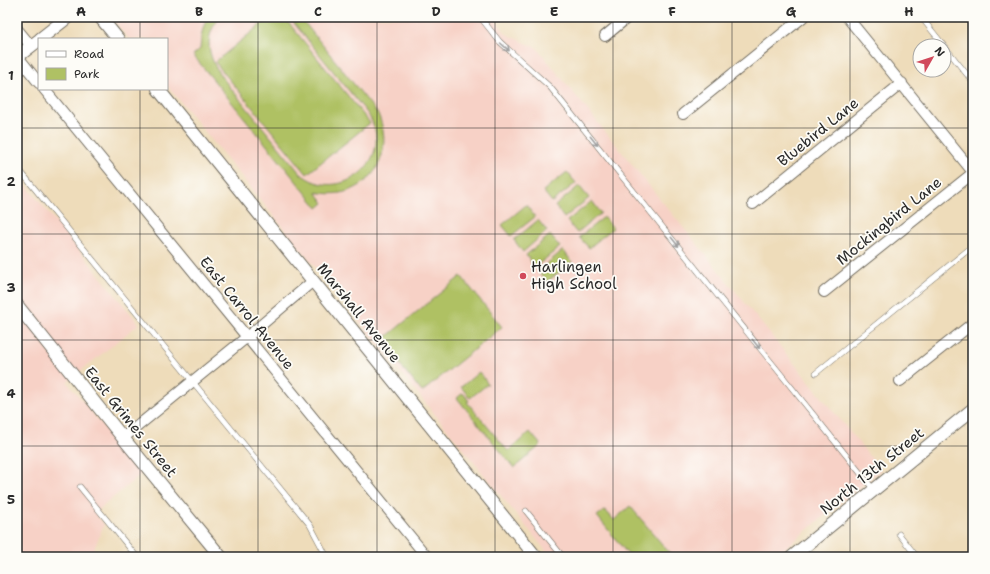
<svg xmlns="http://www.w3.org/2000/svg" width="990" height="574" font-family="'Shantell Sans',sans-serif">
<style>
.built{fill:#f7d1c6}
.green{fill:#afc164;stroke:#6d7648}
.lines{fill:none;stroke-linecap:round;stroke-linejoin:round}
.service-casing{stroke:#6f695d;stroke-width:6}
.minor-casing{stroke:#6f695d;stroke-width:12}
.tertiary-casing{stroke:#6f695d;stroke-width:14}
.service{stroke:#fff;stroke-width:5}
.minor{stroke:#fff;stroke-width:10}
.tertiary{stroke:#fff;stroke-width:12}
.oneway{stroke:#a0a0a0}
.grid{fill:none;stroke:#2b2b2b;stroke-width:1;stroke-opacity:0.55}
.poi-dot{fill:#d1495b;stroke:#fdfcf7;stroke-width:1.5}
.labels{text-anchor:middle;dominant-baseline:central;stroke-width:3.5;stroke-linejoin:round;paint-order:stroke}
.street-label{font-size:15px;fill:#2b2b2b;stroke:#fdfcf7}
.poi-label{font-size:15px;fill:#2b2b2b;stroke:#fdfcf7;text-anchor:start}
.neatline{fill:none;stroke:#2b2b2b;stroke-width:1.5}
.grid-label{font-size:13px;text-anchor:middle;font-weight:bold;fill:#2b2b2b}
</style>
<rect width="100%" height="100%" fill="#fdfcf7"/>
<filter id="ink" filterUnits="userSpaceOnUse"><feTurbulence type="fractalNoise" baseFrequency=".025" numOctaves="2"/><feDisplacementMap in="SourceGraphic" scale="8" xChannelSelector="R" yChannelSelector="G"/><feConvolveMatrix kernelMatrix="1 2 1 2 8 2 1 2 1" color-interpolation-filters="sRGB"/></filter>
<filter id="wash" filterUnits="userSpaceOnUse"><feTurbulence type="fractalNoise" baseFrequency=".012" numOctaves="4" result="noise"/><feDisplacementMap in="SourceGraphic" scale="16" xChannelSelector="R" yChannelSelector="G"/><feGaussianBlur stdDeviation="0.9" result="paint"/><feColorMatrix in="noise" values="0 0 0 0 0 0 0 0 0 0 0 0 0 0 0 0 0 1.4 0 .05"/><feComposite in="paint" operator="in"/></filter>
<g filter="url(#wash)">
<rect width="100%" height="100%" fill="#eedcba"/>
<path class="built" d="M111 17H493L506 34 537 48 881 470 774 557H551L167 85V39H129Z
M17 174 139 324 67 382 142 473 95 513 104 524 91 557H17Z"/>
<path class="green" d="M208 17H220C203 37 208 56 221 76L300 173C339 207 399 159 367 113L289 17H300L378 114C398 159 364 203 316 192L324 203 318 208 193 55 200 49C201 37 202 27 208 17Z
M270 17H284L370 123 307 174 215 62Z
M567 172 576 183 552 202 543 191Z
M579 186 589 198 564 218 555 206Z
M592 201 601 213 577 233 567 221Z
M526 205 535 217 511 236 502 225Z
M604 217 613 228 589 248 579 237Z
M538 220 547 231 523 252 514 240Z
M550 235 560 247 535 267 526 255Z
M563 250 572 262 547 282 538 271Z
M461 276 502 327 422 392 381 341Z
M479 372 486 381V382L488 384 470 398 461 387Z
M463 393 469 401 467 402 508 451 530 432 541 445 514 468 457 398Z
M630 506 672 556 630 557 597 516 605 510 614 520Z"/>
</g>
<g filter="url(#ink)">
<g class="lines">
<g class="service-casing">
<path id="service" d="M480 17 500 42 550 87 874 490
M921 17 973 82
M17 167 310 525 327 557
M816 373 973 246
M80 487 137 557
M526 511 563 557
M899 534 917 557"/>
</g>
<g class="minor-casing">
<path id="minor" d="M847 17 973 172
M17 29 31 46
M605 36 628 17
M18 57 39 83
M44 89 427 557
M683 114 803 17
M753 204 902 83
M824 292 973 173
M900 381 973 323
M123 438 247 337 313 281"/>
</g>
<g class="tertiary-casing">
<path id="tertiary" d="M100 17 118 39
M40 39 68 17
M17 57 39 40
M158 89 536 557
M17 305 123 438 221 557
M792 557 973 409"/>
</g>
<use href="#service" class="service"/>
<use href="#minor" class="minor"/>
<use href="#tertiary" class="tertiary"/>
</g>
<defs><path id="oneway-shaft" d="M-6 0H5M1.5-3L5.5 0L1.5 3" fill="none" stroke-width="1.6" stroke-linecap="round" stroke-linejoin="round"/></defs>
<g class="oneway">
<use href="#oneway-shaft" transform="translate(505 47) rotate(42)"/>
<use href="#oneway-shaft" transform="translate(594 141) rotate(51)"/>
<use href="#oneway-shaft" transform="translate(675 242) rotate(51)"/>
<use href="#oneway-shaft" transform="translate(756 344) rotate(51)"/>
</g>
</g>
<path class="grid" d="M140 17V39M258 17V557M377 17V557M495 17V557M613 17V557M732 17V557M850 17V557M140 89V557M17 128H973M17 234H973M17 340H973M17 446H973"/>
<circle class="poi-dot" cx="523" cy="276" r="4"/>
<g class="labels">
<g class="street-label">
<text transform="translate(818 132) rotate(-39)">Bluebird Lane</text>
<text transform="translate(889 221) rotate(-39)">Mockingbird Lane</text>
<text transform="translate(247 313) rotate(51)">East Carrol Avenue</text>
<text transform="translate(359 313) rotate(51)">Marshall Avenue</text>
<text transform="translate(131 422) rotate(51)">East Grimes Street</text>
<text transform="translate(872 471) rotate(-39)">North 13th Street</text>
</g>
<g class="poi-label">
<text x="531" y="267">Harlingen<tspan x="531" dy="17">High School</tspan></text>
</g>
</g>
<rect width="990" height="574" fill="none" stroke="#fdfcf7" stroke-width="44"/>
<rect x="38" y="38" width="130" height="52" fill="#fdfcf7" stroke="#a9a8a5"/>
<rect x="46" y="51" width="20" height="6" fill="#ffffff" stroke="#a9a8a5"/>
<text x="74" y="58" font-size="12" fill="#2b2b2b">Road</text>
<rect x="46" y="68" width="20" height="12" fill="#afc164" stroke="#a9a8a5"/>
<text x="74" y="78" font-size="12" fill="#2b2b2b">Park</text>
<g transform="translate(932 58) rotate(51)"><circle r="19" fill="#fdfcf7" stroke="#a9a8a5"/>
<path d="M0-3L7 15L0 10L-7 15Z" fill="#d1495b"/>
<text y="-6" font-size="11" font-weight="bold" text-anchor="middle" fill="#2b2b2b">N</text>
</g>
<rect x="22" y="22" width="946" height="530" class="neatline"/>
<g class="grid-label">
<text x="81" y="16">A</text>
<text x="199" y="16">B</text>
<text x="318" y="16">C</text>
<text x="436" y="16">D</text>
<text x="554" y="16">E</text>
<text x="672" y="16">F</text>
<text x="791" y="16">G</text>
<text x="909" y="16">H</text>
<text x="11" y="80">1</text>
<text x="11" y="186">2</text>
<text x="11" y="292">3</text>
<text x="11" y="398">4</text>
<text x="11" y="504">5</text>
</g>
</svg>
